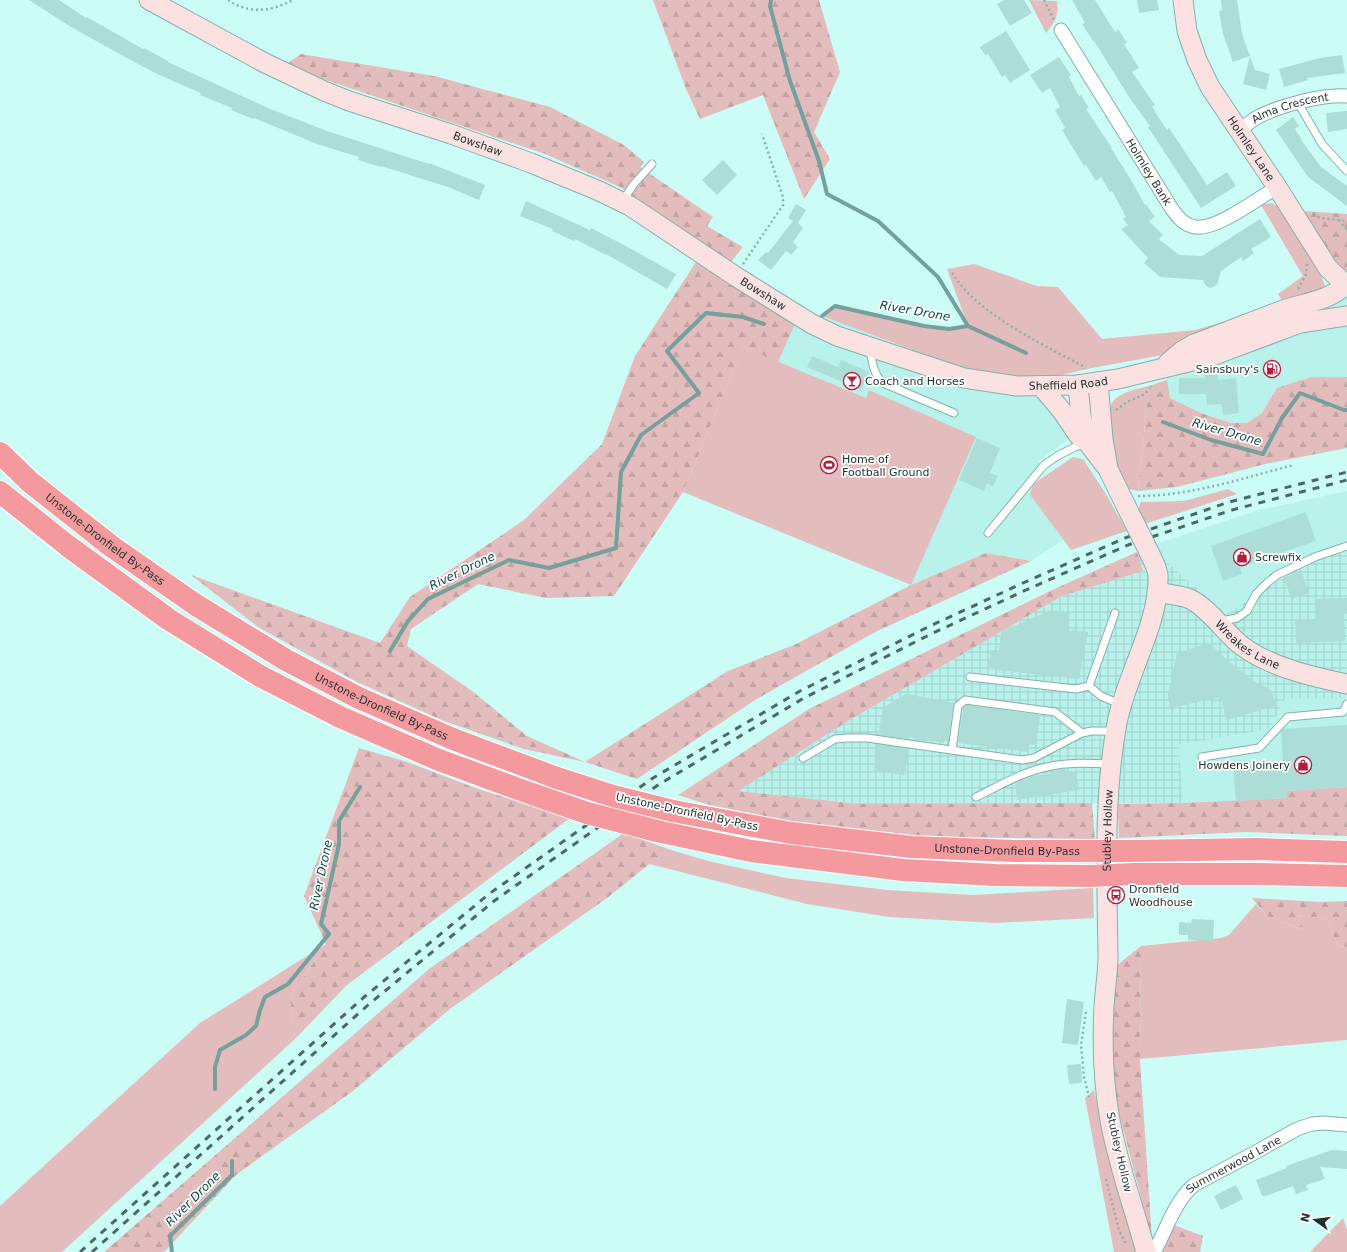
<svg xmlns="http://www.w3.org/2000/svg" width="1347" height="1252" font-family="'DejaVu Sans',sans-serif">
<style>
.built{fill:#b8f2eb}
.industrial{fill:url(#industrial-grid)}
.grass{fill:#e3bcbd}
.forest{fill:url(#forest-firs)}
.lines{fill:none;stroke-linecap:round;stroke-linejoin:round}
.stream{stroke:#75a09b;stroke-width:4}
.building{fill:#adddd7}
.lane-casing{stroke:#82b1ab;stroke-width:9}
.street-casing{stroke:#82b1ab;stroke-width:15}
.secondary-casing{stroke:#82b1ab;stroke-width:21}
.highway-casing{stroke:#fff;stroke-width:24}
.path{stroke:#8bb0ac;stroke-width:2.5;stroke-dasharray:2 3;stroke-linecap:butt}
.lane{stroke:#fff;stroke-width:7}
.street{stroke:#fff;stroke-width:13}
.secondary{stroke:#fce1e2;stroke-width:19}
.highway{stroke:#f49a9f;stroke-width:22}
.rail{stroke:#4d6864;stroke-width:3;stroke-dasharray:7 7;stroke-linecap:butt}
.secondary-bridge-casing{stroke:#82b1ab;stroke-width:21;stroke-linecap:butt}
.highway-bridge-casing{stroke:#fff;stroke-width:24;stroke-linecap:butt}
.secondary-bridge{stroke:#fce1e2;stroke-width:19}
.highway-bridge{stroke:#f49a9f;stroke-width:22}
.labels{text-anchor:middle;dominant-baseline:central;stroke-width:3.5;stroke-linejoin:round;paint-order:stroke}
.street-label{font-size:11px;fill:#1d302d;stroke:#fff}
.poi-label{font-size:11px;fill:#1d302d;stroke:#fff;text-anchor:start}
.water-label{font-size:12px;font-style:italic;fill:#084b46;stroke:#fff}
</style>
<defs>
<pattern id="industrial-grid" width="8" height="8" patternUnits="userSpaceOnUse"><rect width="8" height="8" fill="#b8f2eb"/><path d="M0 4h8M4 0v8" fill="none" stroke="#9ed0ca"/></pattern>
<pattern id="forest-firs" width="22" height="20" patternUnits="userSpaceOnUse"><rect width="22" height="20" fill="#e3bcbd"/><path d="M5 1l3.5 6h-7zM16 11l3.5 6h-7z" fill="#c2a2a3"/></pattern>
</defs>
<rect width="100%" height="100%" fill="#ccfcf6"/>
<path class="built" d="M1347 292V377H1311L1277 388 1262 413 1247 423H1231L1201 413 1170 398 1167 380 1168 354Z
M822 316 964 369 1043 379 1075 434 1040 460 1030 495 1063 540 1031 561 986 553 911 585 683 492 795 324Z
M1347 491V551L1303 565 1226 614 1159 555 1155 544 1259 510Z
M1285 698H1347V787L1287 791V798L1184 803 1178 745 1270 729Z"/>
<path class="industrial" d="M1155 544 1159 555 1226 614 1303 565 1347 551V698H1285L1270 729 1178 745 1184 803 859 804 737 791 848 721 1062 596 1143 571 1137 552Z"/>
<path class="grass" d="M1029 0 1057 1C1059 16 1055 22 1046 33Z
M1271 203 1279 207 1322 277 1325 286 1320 292 1284 303 1278 294 1303 276 1261 205Z
M974 264 1037 286 1058 287 1102 339 1195 330 1253 313 1168 354 1092 368 1043 379 1013 378 964 369 822 316 835 306 949 329 968 326 947 269Z
M743 347 866 398 869 390 976 437 911 585 683 492Z
M1149 386 1138 491 1129 489C1117 470 1097 418 1115 399 1123 392 1139 388 1149 386Z
M1073 457 1083 459 1104 491 1127 531 1071 550 1030 495 1033 484Z
M1228 489 1237 494 1145 524C1141 516 1136 510 1141 502L1184 501Z
M668 849 708 861 786 878 887 890 973 895 1093 888 1094 918 995 923 889 917 807 904 649 864Z
M1256 904 1267 916 1303 930 1298 915 1327 919 1338 946 1347 947V1040L1140 1059 1141 946 1221 938 1229 935Z
M326 944 290 997 295 1039 62 1252H0V1206L200 1023Z
M1094 1090 1119 1195 1137 1252H1114L1085 1098Z
M1343 1218 1347 1230V1252H1310Z"/>
<path class="forest" d="M653 0H819L840 72 814 132 830 159 804 199 763 95 700 119 686 89Z
M301 54 434 76 550 107 624 145 644 162 640 167 713 217 707 226 743 247 731 262 620 187 545 154 323 79 288 63Z
M1303 211 1347 214V271L1332 259Z
M696 262 795 324 778 362 743 347 683 492 614 596 546 598 478 584 411 629 407 646 472 691 527 736 585 762 728 671 796 644 911 585 986 553 1031 561 875 632 755 700 637 779 585 762 524 749 444 721 357 682 258 627 191 575 380 643 410 597 524 520 602 444 635 356Z
M1311 377H1347V448L1265 464 1177 487 1138 491 1149 386 1167 380 1170 398 1201 413 1231 423H1247L1262 413 1277 388Z
M1137 552 1143 571 1062 596 848 721 738 791 859 804 1092 803 1095 839 929 837 807 825 706 804 678 795 809 709 1052 590Z
M359 748 407 762 478 789 570 818 347 985 295 1039 290 997 326 944 304 896Z
M1347 787V836L1246 832 1119 838 1118 804 1184 803 1287 798 1286 791Z
M624 833 668 849 607 898 450 1009 353 1091 237 1174 164 1252H104L429 969Z
M1252 898 1321 902 1347 901V947L1338 946 1327 919 1298 915 1303 930 1267 916Z
M1141 946 1140 1059 1152 1239 1112 1087 1113 980 1115 967Z
M1171 1224 1203 1236 1200 1252H1160Z"/>
<g class="lines">
<path class="stream" d="M771 0 770 6 790 81 819 161 827 194 878 221 938 277 968 326
M822 316 835 306 924 326 949 329 968 326 1026 353
M1163 422 1211 440 1263 454 1282 418 1300 393 1344 410H1347
M390 651 408 621 428 599 509 560 549 568 616 548 621 472 641 435 699 393 667 351 706 313 743 317 764 324
M215 1089V1067L220 1050 246 1035 256 1026 260 1010 265 997 288 984 329 934 321 924 339 844V821L360 787
M172 1252 170 1236 232 1175V1161"/>
</g>
<path class="building" d="M29 0H59L86 18 87 17 143 49 144 48 168 61V62L268 108 327 131 429 164V163L485 185 479 200 448 187 381 166V167L358 160 359 157 317 144 254 118 253 119 231 110 232 108 200 95 201 93 157 74 136 63 71 27Z
M1004 0H1024L1032 13 1010 26 997 4Z
M1072 0H1095L1115 32 1118 29 1127 43 1124 44 1139 68 1132 72 1155 105 1152 107 1167 130 1169 128 1207 185 1227 172 1236 186 1201 208 1148 127 1150 126 1129 97 1094 41H1093L1082 24 1085 23Z
M1137 0H1157L1159 10 1139 13Z
M1221 0H1237L1242 34 1255 70 1270 74 1266 90 1243 84 1250 56 1233 62 1223 34 1219 11 1222 10Z
M1006 31 1030 70 1010 83 1005 75 1002 77 988 54 985 55 980 47Z
M1342 55 1345 73 1307 78 1308 80 1284 87 1279 69 1320 58Z
M1059 57 1071 75 1069 77 1079 96 1081 95 1089 108 1086 109 1112 148H1111L1131 180 1145 205 1146 204 1155 217 1149 221 1163 235 1159 239 1179 255 1202 256 1260 219 1271 237 1251 249 1254 253 1243 261 1241 257 1221 271 1217 285 1210 288 1205 285 1203 280 1160 277 1144 263 1148 258 1121 229 1128 225 1123 219 1126 217 1112 191 1110 192 1101 177 1096 181 1086 165 1084 166 1062 130 1065 128 1055 110 1060 107 1050 88 1042 93 1030 75Z
M1347 111V129L1328 132 1326 113Z
M1293 117 1299 126 1295 129 1302 140V141L1321 167 1347 186V206L1308 177 1276 130Z
M723 160 737 175 717 195 702 180Z
M526 201 590 230 591 228 624 245 676 274 667 289 606 254V255L575 239 574 241 552 231 553 229 520 216Z
M796 204 806 210 798 223 803 228 793 242 798 247 791 255 786 251 771 270 758 260 766 252 768 253 793 221 788 218Z
M812 356 838 367 841 360 869 372 861 390 807 367Z
M1217 372 1218 380 1236 378 1239 413 1223 415 1222 404 1207 405 1206 394H1179V378H1205L1204 373Z
M977 438 1000 448 990 473 998 476 993 486 987 483 984 491 959 480Z
M1306 512 1316 541 1240 567 1242 574 1223 581 1211 546Z
M1301 570 1309 593 1291 599 1284 577Z
M1347 598V614H1344L1345 641 1296 643 1295 620 1317 619 1316 599Z
M1051 610 1070 612 1067 630 1088 632 1079 679 988 669 991 650H999L1001 632Z
M1209 643 1225 658 1253 681 1271 690 1276 706 1226 720 1221 697 1170 708 1168 695 1177 653Z
M906 694 954 703 948 741H944V743L909 737V739L878 735 883 708Z
M967 705 1040 715 1036 745 1029 744 1028 752 958 743 963 709Z
M1347 725V787L1286 791 1287 798 1236 801 1233 766 1283 763 1281 732 1283 729Z
M877 744 908 749 905 775 874 771Z
M1066 769V772L1076 771 1079 790 1017 800 1015 784 1032 776 1056 773V770Z
M1192 919 1214 920 1213 941 1188 940V935H1179V922L1191 923Z
M1067 999 1084 1002 1078 1045 1062 1043Z
M1081 1064 1082 1083 1069 1084 1067 1065Z
M1332 1150 1347 1151V1169L1320 1167 1325 1179 1306 1185 1308 1190 1296 1194 1293 1186 1266 1196H1262L1256 1180 1287 1168 1286 1166Z
M1236 1185 1243 1199 1221 1210 1214 1196Z"/>
<g class="lines">
<g class="lane-casing">
<path id="lane" d="M1298 103 1322 144 1347 171
M622 202 633 185 652 164
M870 348C872 361 873 374 883 383L954 413
M988 533 1044 465 1059 455 1075 447 1084 444
M1221 621 1237 618 1247 611 1256 594 1267 583 1277 575 1315 557 1347 546
M970 677 1076 689 1089 686 1101 696 1122 705
M1089 686 1115 613
M952 750 958 706 965 700 1055 712 1082 733
M1202 757 1259 748 1288 717 1343 712 1347 704
M803 758 835 739 847 738H867L1022 760 1034 758 1082 733 1092 731H1105L1116 733
M976 797C999 786 1022 772 1047 767 1068 762 1089 763 1111 764"/>
</g>
<g class="street-casing">
<g id="street">
<path id="s1" d="M1061 30 1170 206C1176 215 1183 225 1195 227 1215 231 1259 198 1277 187"/>
<path id="s2" d="M1238 131C1244 127 1250 122 1256 118 1278 106 1322 94 1347 96"/>
<path id="s3" d="M1154 1252C1167 1229 1174 1202 1194 1185L1256 1152 1297 1129 1312 1124 1324 1123 1347 1125"/>
</g>
</g>
<g class="secondary-casing">
<g id="secondary">
<path id="s4" d="M149 0 265 63 324 91 349 101 451 134 531 163 597 190 630 206 735 276 812 324 837 336 870 347 964 378 1017 386 1078 385 1118 379 1209 357 1300 323 1347 316"/>
<path id="s5" d="M1183 0 1187 31 1197 60 1210 87 1277 187 1328 268 1347 286"/>
<path d="M1167 364 1182 351 1194 344C1224 333 1253 321 1283 310 1304 303 1329 301 1345 285"/>
<path d="M1098 382 1103 439 1108 468"/>
<path d="M1078 385 1081 416 1087 438"/>
<path d="M1041 386 1062 411 1079 436 1088 443 1108 469 1125 504"/>
<path id="s6" d="M1157 592C1167 594 1180 595 1190 599 1209 608 1225 633 1242 646 1270 667 1313 677 1347 684"/>
<path id="s7" d="M1146 1252C1134 1208 1118 1165 1110 1120 1103 1082 1102 1044 1104 1006 1105 989 1108 973 1108 956 1107 879 1103 799 1117 723 1126 675 1160 623 1158 575 1157 567 1152 559 1149 552"/>
</g>
</g>
<g class="highway-casing">
<g id="highway">
<path id="s8" d="M0 453 30 482 111 546 196 605 286 660 359 698 453 739 557 778"/>
<path d="M0 492 68 546 168 619 260 676 340 717 439 760 532 794"/>
<path id="s9" d="M673 811 791 833 912 847 1014 851H1091"/>
<path d="M657 831 751 851 903 870 995 875 1090 876"/>
<path d="M1129 851 1257 849 1347 852"/>
<path d="M1133 874H1255L1347 876"/>
</g>
</g>
<path class="path" d="M228 0C250 15 272 11 293 0
M1044 0 1054 20
M1313 215 1321 218 1347 221
M1339 220 1345 228 1347 229
M743 264 783 205V197L762 134
M952 273C958 281 964 290 972 297 1004 326 1045 346 1083 366L1084 369
M1298 289 1306 274 1307 264
M1116 410 1127 402 1145 394 1150 388
M1138 496C1191 496 1243 478 1294 465
M1086 1012 1081 1045 1084 1077 1089 1097
M1106 1179 1119 1230 1126 1244"/>
<use href="#lane" class="lane"/>
<use href="#street" class="street"/>
<use href="#secondary" class="secondary"/>
<use href="#highway" class="highway"/>
<path class="rail" d="M80 1252 363 998 489 894 653 778 800 691 928 627 1023 583 1125 538 1229 502 1347 472
M92 1252 368 1005 494 901 658 785 804 698 931 634 1026 590 1128 545 1232 510 1347 480"/>
<g class="secondary-bridge-casing">
<path id="secondary-bridge" d="M1125 504 1149 552"/>
</g>
<g class="highway-bridge-casing">
<path id="highway-bridge" d="M557 778 613 796 673 811
M532 794 587 813 657 831
M1091 851H1129
M1090 876 1133 874"/>
</g>
<use href="#secondary-bridge" class="secondary-bridge"/>
<use href="#highway-bridge" class="highway-bridge"/>
</g>
<defs>
<g id="fuel-ring" transform="scale(0.9)"><circle r="9.5" fill="#fff" stroke="#b11e3d" stroke-width="1.5"/><path d="M-5.5-6h7V0h2V4h1.3V-2.5L3-4.5l.8-.8L6-3V5H2.5V1h-1V6h-7ZM-4.2-4.7v3.2H.2V-4.7Z" fill="#b11e3d"/></g>
<g id="bar-ring" transform="scale(0.9)"><circle r="9.5" fill="#fff" stroke="#b11e3d" stroke-width="1.5"/><path d="M-6-5H6L.8 .8V4.5H3.5V6h-7V4.5H-.8V.8Z" fill="#b11e3d"/></g>
<g id="stadium-ring" transform="scale(0.9)"><circle r="9.5" fill="#fff" stroke="#b11e3d" stroke-width="1.5"/><path d="M0-5a6.5 5 0 1 0 0 10a6.5 5 0 1 0 0-10ZM-3.5-1.8h7v3.6h-7Z" fill="#b11e3d"/></g>
<g id="shop-ring" transform="scale(0.9)"><circle r="9.5" fill="#fff" stroke="#b11e3d" stroke-width="1.5"/><path d="M-5-2.5h2.3a2.7 3.5 0 0 1 5.4 0H5L5.5 6h-11ZM-1.5-2.5h3a1.5 2.3 0 0 0-3 0Z" fill="#b11e3d"/></g>
<g id="bus-ring" transform="scale(0.9)"><circle r="9.5" fill="#fff" stroke="#b11e3d" stroke-width="1.5"/><path d="M-5-6H5V4H4V6H2V4H-2V6H-4V4H-5ZM-3.5-4V0h7V-4ZM-3.5 1.2v1.5H-2V1.2ZM2 1.2v1.5H3.5V1.2Z" fill="#b11e3d"/></g>
</defs>
<g fill-rule="evenodd">
<use href="#fuel-ring" x="1272" y="369"/>
<use href="#bar-ring" x="852" y="381"/>
<use href="#stadium-ring" x="829" y="465"/>
<use href="#shop-ring" x="1242" y="557"/>
<use href="#shop-ring" x="1303" y="765"/>
<use href="#bus-ring" x="1116" y="895"/>
</g>
<g class="labels">
<g class="street-label">
<text stroke="none"><textPath href="#s2" startOffset="58">Alma Crescent</textPath></text>
<text stroke="none"><textPath href="#s4" startOffset="360">Bowshaw</textPath></text>
<text stroke="none"><textPath href="#s5" startOffset="166">Holmley Lane</textPath></text>
<text stroke="none"><textPath href="#s1" startOffset="167">Holmley Bank</textPath></text>
<text stroke="none"><textPath href="#s4" startOffset="684">Bowshaw</textPath></text>
<text stroke="none"><textPath href="#s4" startOffset="1008">Sheffield Road</textPath></text>
<text stroke="none"><textPath href="#s8" startOffset="136">Unstone-Dronfield By-Pass</textPath></text>
<text stroke="none"><textPath href="#s6" startOffset="108">Wreakes Lane</textPath></text>
<text stroke="none"><textPath href="#s8" startOffset="460">Unstone-Dronfield By-Pass</textPath></text>
<text transform="translate(687 812) rotate(12)">Unstone-Dronfield By-Pass</text>
<text stroke="none"><textPath href="#s7" startOffset="427">Stubley Hollow</textPath></text>
<text stroke="none"><textPath href="#s9" startOffset="337">Unstone-Dronfield By-Pass</textPath></text>
<text transform="translate(1119 1152) rotate(77)">Stubley Hollow</text>
<text stroke="none"><textPath href="#s3" startOffset="123">Summerwood Lane</textPath></text>
</g>
<g class="poi-label">
<text x="1259" y="369" text-anchor="end">Sainsbury's</text>
<text x="865" y="381">Coach and Horses</text>
<text x="842" y="459">Home of<tspan x="842" dy="13">Football Ground</tspan></text>
<text x="1255" y="557">Screwfix</text>
<text x="1290" y="765" text-anchor="end">Howdens Joinery</text>
<text x="1129" y="889">Dronfield<tspan x="1129" dy="13">Woodhouse</tspan></text>
</g>
<g class="water-label">
<text transform="translate(915 311) rotate(10)">River Drone</text>
<text transform="translate(1227 432) rotate(16)">River Drone</text>
<text transform="translate(462 571) rotate(-26)">River Drone</text>
<text transform="translate(321 875) rotate(-78)">River Drone</text>
<text transform="translate(193 1199) rotate(-45)">River Drone</text>
</g>
</g>
<g transform="translate(1315 1220) rotate(284)" stroke="#ffffff" stroke-width="3" paint-order="stroke">
<path d="M0-3L7 15L0 10L-7 15Z" fill="#1d302d"/>
<text y="-6" font-size="11" font-weight="bold" text-anchor="middle" fill="#1d302d">N</text>
</g>
</svg>
